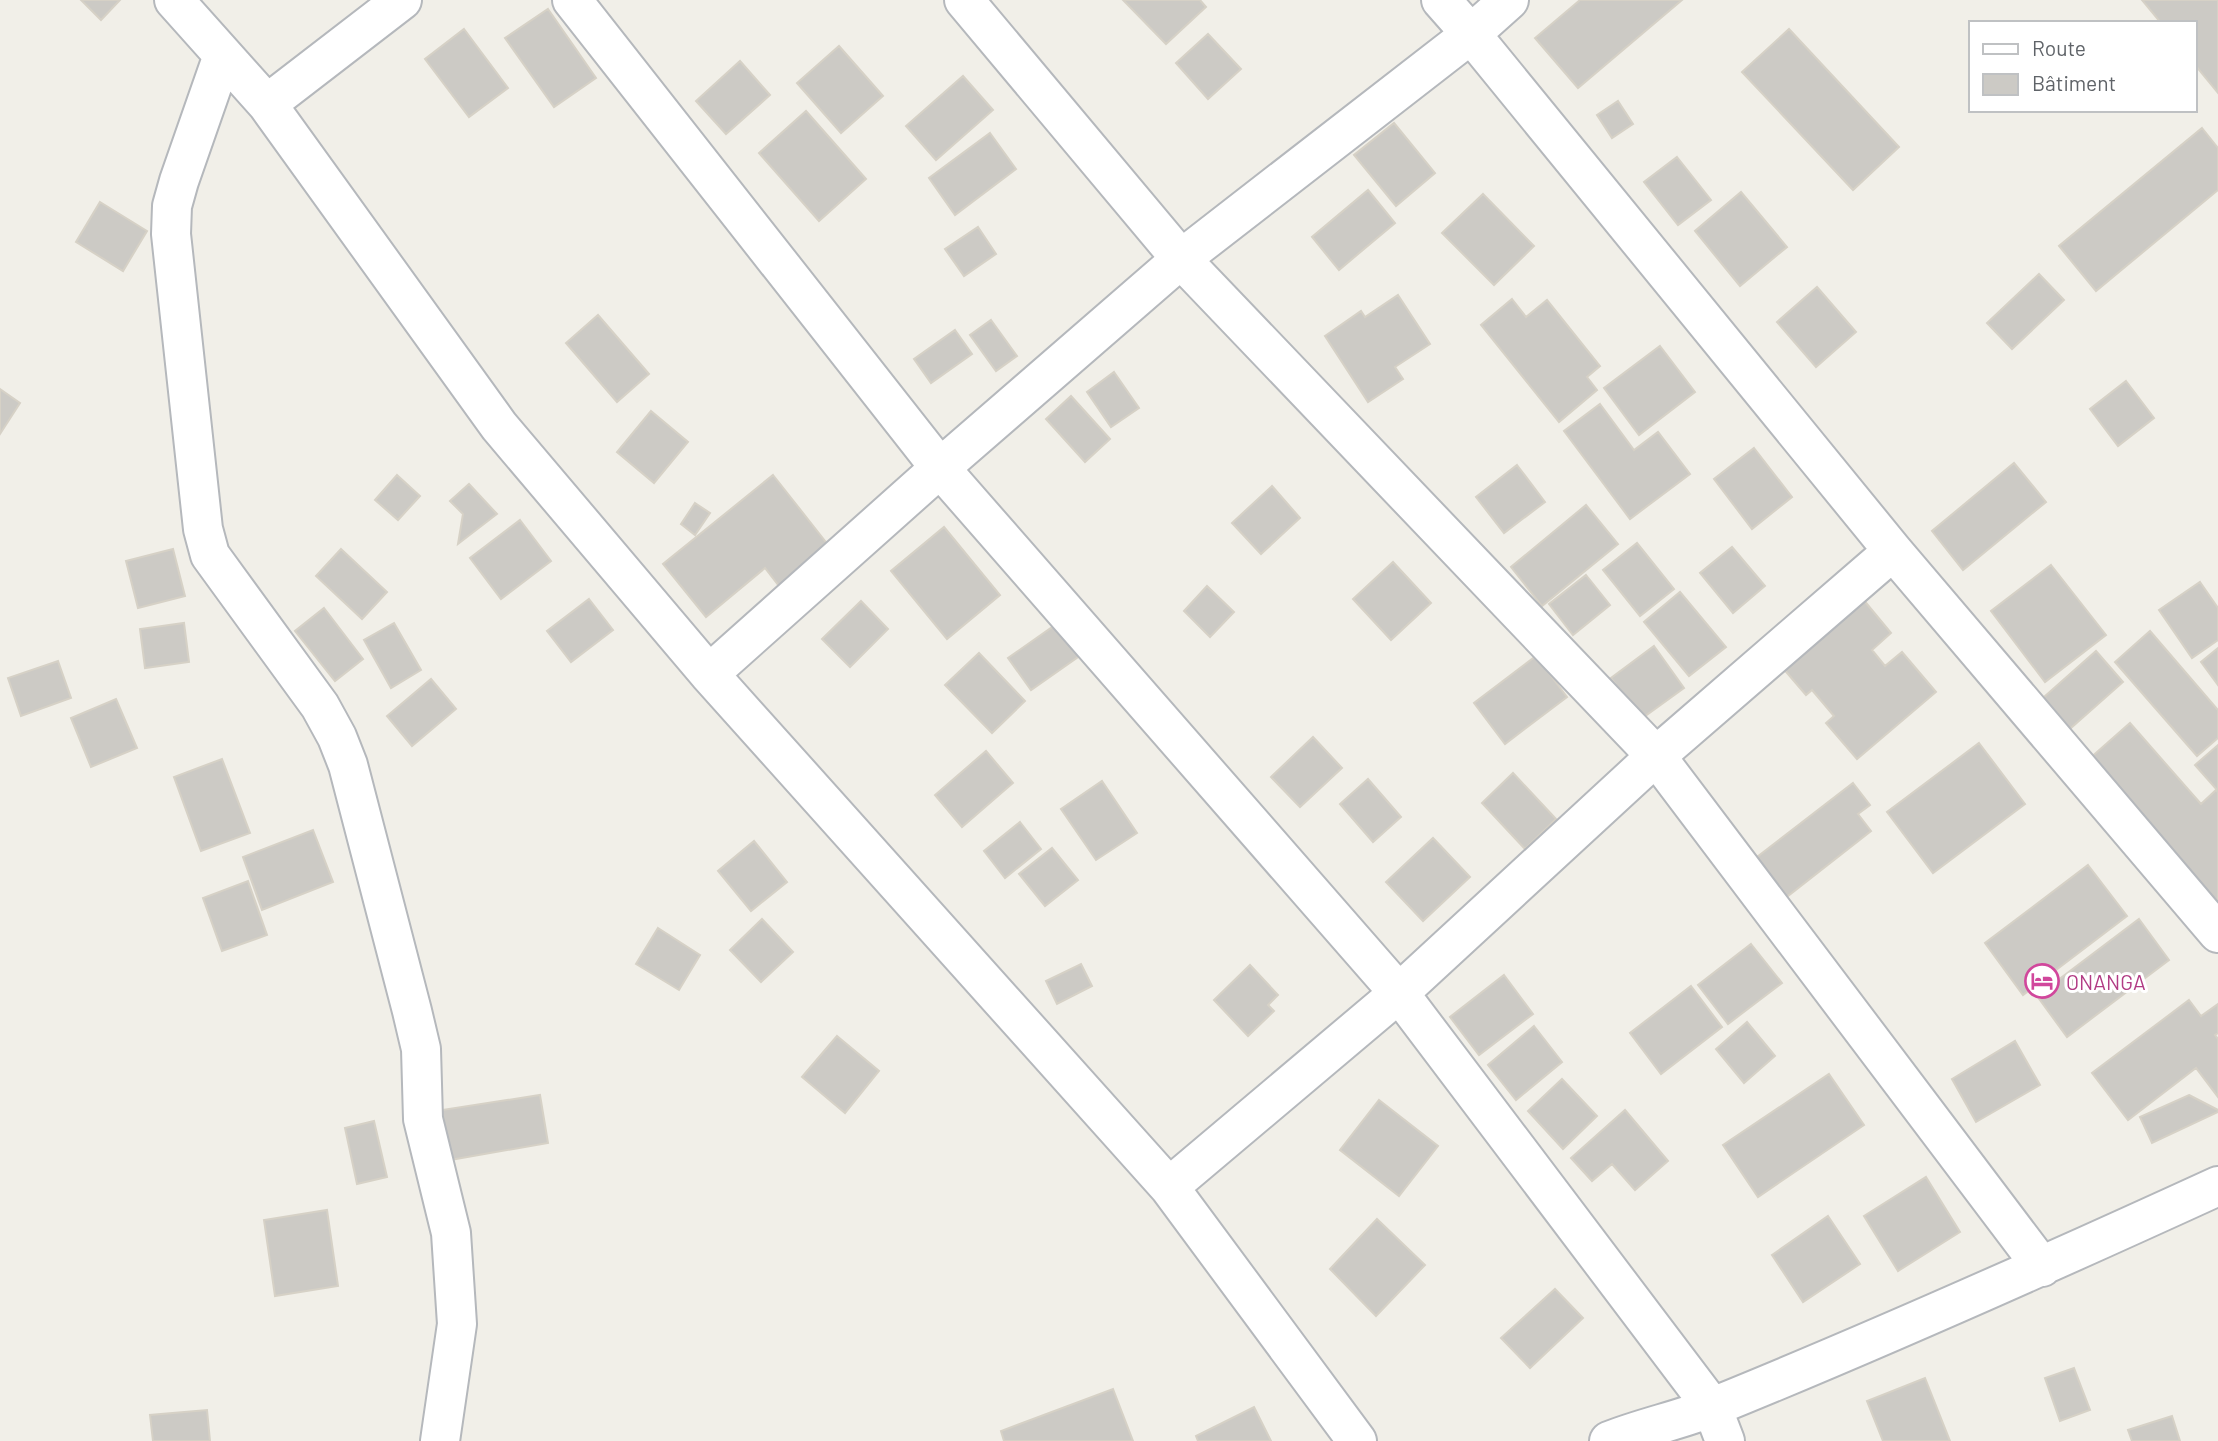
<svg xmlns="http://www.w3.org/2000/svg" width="2218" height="1441" font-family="Barlow,sans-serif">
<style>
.building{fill:#cccac5;stroke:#d6d1c6;stroke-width:2}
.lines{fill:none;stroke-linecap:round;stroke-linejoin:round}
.minor-casing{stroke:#b5b8bc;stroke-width:42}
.minor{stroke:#fff;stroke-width:38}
.labels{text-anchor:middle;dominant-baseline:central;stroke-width:6;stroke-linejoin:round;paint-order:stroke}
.hotel-label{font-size:21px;fill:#b23c85;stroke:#fff;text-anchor:start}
</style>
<rect width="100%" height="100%" fill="#f1efe8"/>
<path class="building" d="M81 0H120L101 20Z
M1123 0H1200L1206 7 1166 44Z
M1580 0H1682L1578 88 1535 38Z
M2142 0H2218V93L2195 65V23H2161Z
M548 9 596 78 554 107 505 38Z
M464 29 508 88 469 117 425 59Z
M1789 29 1899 147 1853 190 1742 72Z
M1208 34 1241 69 1208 99 1176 63Z
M839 46 883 96 841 133 797 83Z
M740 61 770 95 726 134 696 101Z
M963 76 993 110 936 160 906 126Z
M1618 101 1633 124 1612 138 1597 115Z
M806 111 866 179 819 221 759 153Z
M1394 123 1435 173 1396 206 1354 155Z
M2202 128 2218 148V190L2096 291 2059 246Z
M990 133 1016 169 955 215 929 178Z
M1677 157 1711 200 1678 225 1644 182Z
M1368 190 1395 223 1339 270 1312 237Z
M1741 192 1787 247 1740 286 1695 231Z
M1483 194 1534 246 1494 285 1442 233Z
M100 202 147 231 123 271 76 242Z
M978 227 996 254 964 276 945 249Z
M2039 274 2064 300 2012 349 1987 323Z
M1817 287 1856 332 1816 367 1777 322Z
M1398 295 1430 344 1395 367 1403 379 1368 402 1325 336 1361 311 1365 317Z
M1512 299 1526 317 1547 300 1600 366 1587 377 1597 390 1559 422 1481 325Z
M598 315 649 374 617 402 566 343Z
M991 320 1017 356 996 371 970 335Z
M955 330 972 354 931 383 914 359Z
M1660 346 1695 392 1639 435 1604 388Z
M1114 372 1139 408 1111 427 1087 392Z
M2126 381 2154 418 2118 446 2090 409Z
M0 389 20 403 0 434Z
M1071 396 1110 439 1085 462 1046 419Z
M1600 404 1634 450 1658 432 1690 474 1630 519 1564 431Z
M651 411 688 442 654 483 617 452Z
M1754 448 1792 497 1752 529 1714 479Z
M2014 463 2046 502 1963 570 1932 531Z
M1517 465 1545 502 1504 533 1476 497Z
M397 475 420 496 398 520 375 500Z
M773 475 829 546 779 586 765 568 706 617 663 564Z
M469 484 497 514 458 544 463 514 450 501Z
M1272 486 1300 518 1261 554 1232 523Z
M695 503 710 513 695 535 681 524Z
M1586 505 1618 544 1542 606 1511 567Z
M520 520 551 561 501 599 470 558Z
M944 527 1000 595 947 639 891 571Z
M1637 543 1674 589 1640 616 1603 570Z
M1732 547 1765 586 1733 613 1700 573Z
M173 549 185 596 138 608 126 561Z
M341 549 387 592 362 619 316 576Z
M1393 562 1431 603 1391 640 1353 599Z
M2051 565 2106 635 2045 682 1991 611Z
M1586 575 1610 605 1573 635 1549 604Z
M2200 582 2218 608V640L2192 658 2159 610Z
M1207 586 1234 612 1210 637 1184 611Z
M1680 592 1726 647 1689 676 1644 622Z
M1862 598 1891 633 1872 650 1885 666 1902 652 1936 692 1857 759 1826 723 1834 716 1812 690 1806 695 1782 667Z
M589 599 613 630 571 662 547 631Z
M861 601 888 629 850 667 822 639Z
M324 608 363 659 335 681 295 631Z
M184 623 189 662 145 668 140 629Z
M394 623 421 670 391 688 364 640Z
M1058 623 1081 655 1031 690 1008 658Z
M2150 631 2218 710V738L2197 756 2115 662Z
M1654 646 1684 688 1641 719 1611 678Z
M2218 648V685L2201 662Z
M2096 651 2123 682 2063 735 2036 704Z
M979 653 1025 701 992 733 945 685Z
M1536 656 1567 697 1505 744 1474 703Z
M58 661 71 698 21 716 8 678Z
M431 679 456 709 412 746 387 716Z
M116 699 137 748 91 767 71 718Z
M2130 723 2201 804 2216 790 2218 792V907L2089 759Z
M1313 737 1342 768 1300 807 1271 777Z
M1979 743 2025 804 1933 873 1887 812Z
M2218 745V791L2195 765Z
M986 751 1013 783 962 827 935 795Z
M222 759 250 833 201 851 174 777Z
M1513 773 1556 819 1525 849 1482 803Z
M1368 779 1401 817 1373 842 1340 804Z
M1102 781 1137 833 1096 860 1061 809Z
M1853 783 1870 805 1858 814 1871 831 1779 903 1748 864Z
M1020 822 1041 849 1005 878 984 851Z
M313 830 333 882 262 910 243 857Z
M1433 838 1470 877 1423 921 1386 882Z
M754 841 787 882 751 911 718 871Z
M1052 848 1078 880 1045 906 1019 874Z
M2088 865 2127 916 2023 995 1985 943Z
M248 881 267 935 222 951 203 898Z
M762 919 793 952 761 982 730 950Z
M2139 919 2169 960 2067 1037 2037 996Z
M658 928 700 955 679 990 636 964Z
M1751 944 1782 983 1728 1024 1698 985Z
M1081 964 1092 986 1057 1004 1046 981Z
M1250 965 1278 995 1268 1005 1274 1011 1248 1036 1214 1000Z
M1504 975 1533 1014 1479 1055 1450 1017Z
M1691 986 1722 1027 1661 1074 1630 1033Z
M2189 1000 2201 1016 2218 1004V1033L2215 1035 2218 1039V1097L2196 1068 2128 1120 2092 1073Z
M1747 1022 1775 1056 1744 1083 1716 1049Z
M1534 1026 1562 1062 1516 1100 1488 1065Z
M837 1036 879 1071 845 1113 802 1077Z
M2015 1041 2040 1085 1976 1122 1952 1079Z
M1829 1074 1864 1125 1758 1197 1723 1145Z
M1562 1079 1597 1116 1563 1149 1528 1111Z
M540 1095 548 1143 450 1160 442 1110Z
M2189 1095 2218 1110V1112L2152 1143 2140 1117Z
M1379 1100 1438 1146 1399 1196 1340 1150Z
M1625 1110 1668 1161 1635 1190 1612 1164 1592 1181 1571 1158Z
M374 1121 387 1177 357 1184 345 1128Z
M1926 1177 1960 1232 1898 1271 1864 1216Z
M327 1210 338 1286 275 1296 264 1220Z
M1828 1216 1860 1264 1803 1302 1772 1255Z
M1377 1219 1425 1265 1376 1316 1330 1269Z
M1555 1289 1583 1318 1530 1368 1501 1338Z
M2074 1368 2090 1410 2060 1421 2045 1378Z
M1925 1378 1950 1441H1883L1867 1401Z
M1113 1389 1133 1441H1004L1001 1431Z
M1254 1407 1271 1441H1198L1196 1436Z
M207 1410 210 1441H153L150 1415Z
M2172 1416 2180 1441H2132L2128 1430Z"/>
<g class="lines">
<g class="minor-casing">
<path id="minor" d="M174 0 267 104 499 426 709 674 1169 1187 1357 1441
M572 0 940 468 1399 993 1712 1407 1725 1441
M964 0 1181 259 1656 756 2042 1267
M1441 0 1471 34 1893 551 2218 933
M223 55 179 181 172 206 171 234 203 529 210 555 320 706 337 737 348 765 412 1011 421 1049 423 1119 451 1233 457 1324 440 1441
M267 104 402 0
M709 674 940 468 1181 259 1471 34 1509 0
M1169 1187 1399 993 1656 756 1893 551
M1609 1441C1644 1427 1681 1420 1715 1406 1885 1337 2052 1262 2218 1186"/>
</g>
<use href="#minor" class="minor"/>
</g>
<defs>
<g id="hotel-ring" transform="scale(1.75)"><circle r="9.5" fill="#fff" stroke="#d1479c" stroke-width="1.5"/><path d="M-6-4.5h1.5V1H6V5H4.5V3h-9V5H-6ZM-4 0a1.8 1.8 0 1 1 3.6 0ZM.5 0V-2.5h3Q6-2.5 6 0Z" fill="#d1479c"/></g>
</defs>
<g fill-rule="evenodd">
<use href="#hotel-ring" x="2042" y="981"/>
</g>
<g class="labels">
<g class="hotel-label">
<text x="2066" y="981">ONANGA</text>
</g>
</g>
<rect x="1969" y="21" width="228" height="91" fill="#ffffff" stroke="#bfc1c3" stroke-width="2"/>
<rect x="1983" y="44" width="35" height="10" fill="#ffffff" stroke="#bfc1c3" stroke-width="2"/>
<text x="2032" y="56" font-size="21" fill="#5f6368">Route</text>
<rect x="1983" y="74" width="35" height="21" fill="#cccac5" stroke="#bfc1c3" stroke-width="2"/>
<text x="2032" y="91" font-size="21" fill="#5f6368">Bâtiment</text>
</svg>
